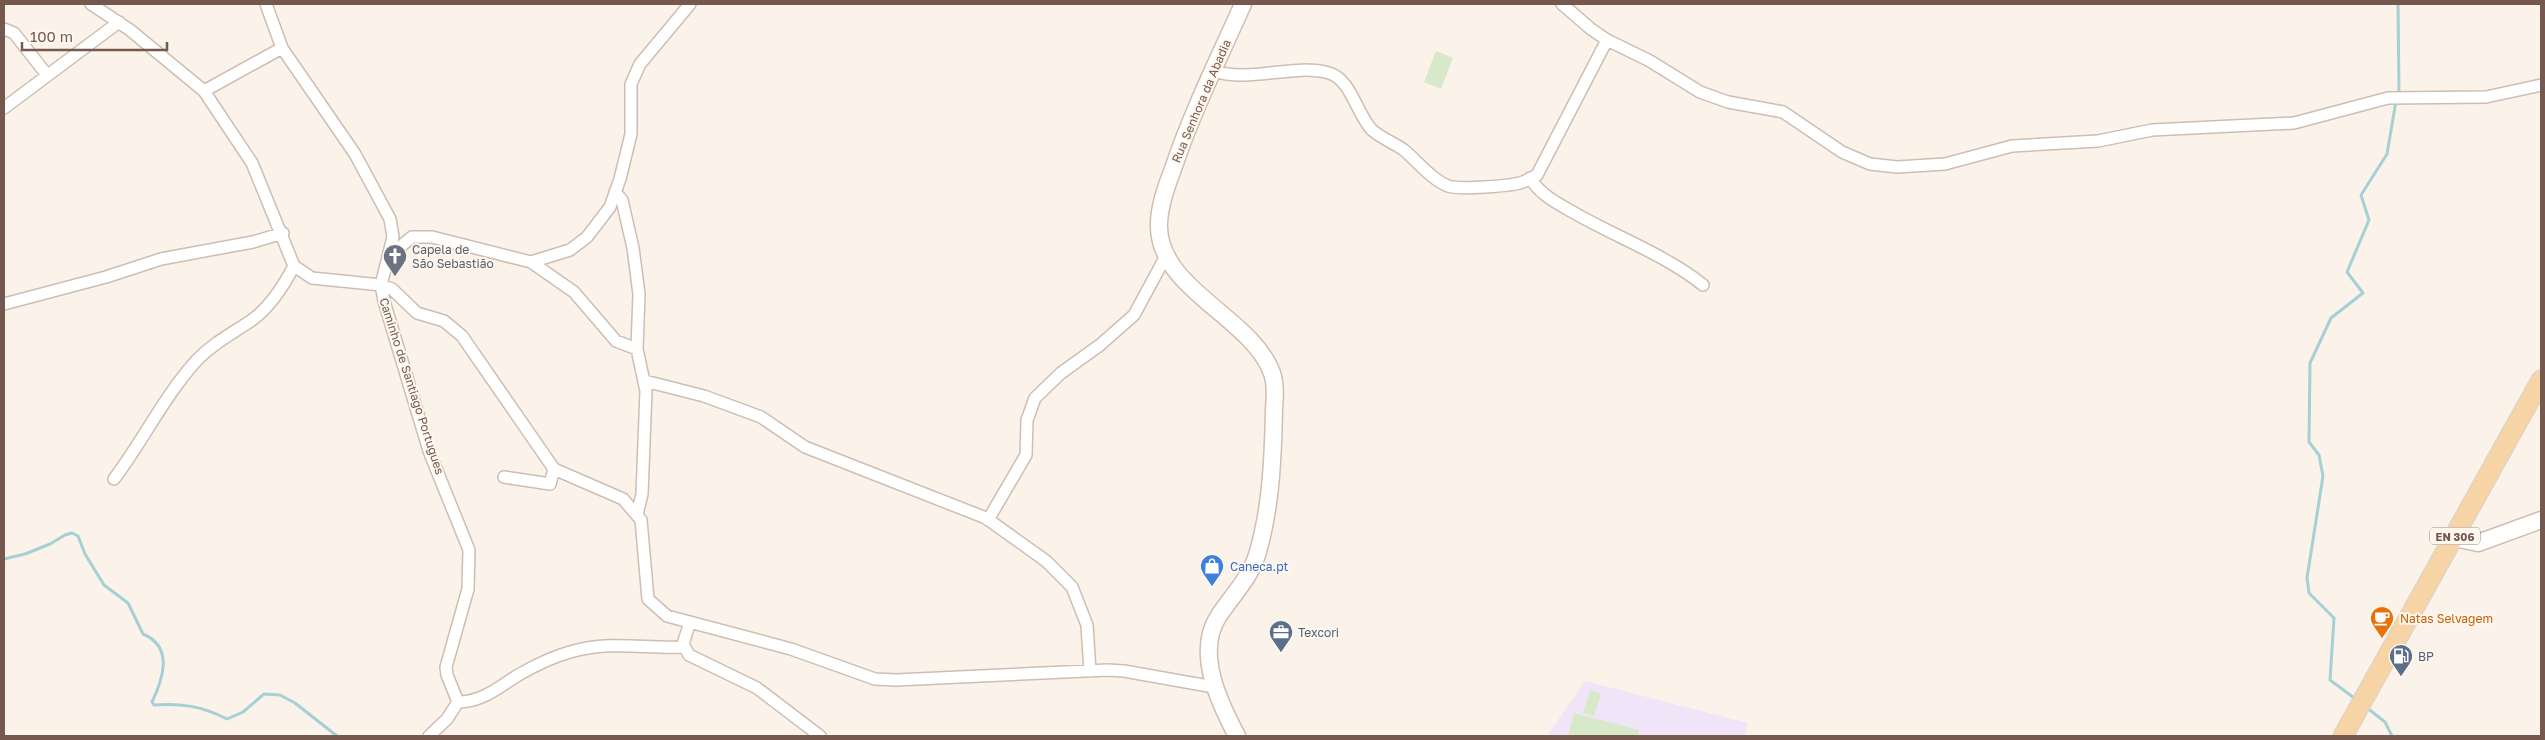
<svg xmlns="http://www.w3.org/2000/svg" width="2545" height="740" font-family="'Golos Text',sans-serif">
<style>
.education{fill:#f0e5f8}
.green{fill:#d7e9c8}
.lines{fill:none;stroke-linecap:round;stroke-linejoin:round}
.stream{stroke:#a5d0d5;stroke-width:3}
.street-casing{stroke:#cfbdb2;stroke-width:14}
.secondary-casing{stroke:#d2bdb0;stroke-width:19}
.primary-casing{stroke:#d8d1cd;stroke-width:21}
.street{stroke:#fff;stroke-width:11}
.secondary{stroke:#fff;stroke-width:16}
.primary{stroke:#f6d4a6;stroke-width:19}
.labels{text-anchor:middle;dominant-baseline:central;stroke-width:4;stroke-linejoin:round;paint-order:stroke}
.shield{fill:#fef7ef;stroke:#9e887e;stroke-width:1}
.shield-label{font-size:11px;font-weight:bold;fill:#75594e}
.street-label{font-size:12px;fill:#75594e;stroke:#fef7ef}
.worship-label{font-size:12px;fill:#5b616d;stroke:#fef7ef;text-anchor:start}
.shop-label{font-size:12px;fill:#366cbe;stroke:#fef7ef;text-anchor:start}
.food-label{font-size:12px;fill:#c56008;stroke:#fef7ef;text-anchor:start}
.service-label{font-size:12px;fill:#4e5e75;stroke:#fef7ef;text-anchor:start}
</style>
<rect width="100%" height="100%" fill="#fbf3e9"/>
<path class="education" d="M1585 681 1748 723 1745 736H1547Z"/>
<path class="green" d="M1436 51 1453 58 1441 89 1424 82Z
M1590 690 1601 694 1594 716 1583 713Z
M1574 713 1639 730 1638 736H1568Z"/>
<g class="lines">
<path class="stream" d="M2398 4 2399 91
M4 559 25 554 50 544 65 535 72 533 78 536 85 554 104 585 128 603 143 634C174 647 163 679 152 702L154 705C181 703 202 706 227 719L243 712 264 694 280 695 295 703 337 736
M2357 700 2330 680 2334 618 2309 593 2307 578 2323 476 2319 455 2309 442 2310 363 2331 318 2363 293 2347 272 2369 220 2361 195 2387 154 2396 101
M2366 707 2385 722 2392 736"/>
<g class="street-casing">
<path id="street" d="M91 4 130 30 204 91 252 163 294 266 312 278 381 285 392 289 417 313 444 321 462 336 554 469 623 499 641 520 648 599 667 616 791 649 875 679 896 680 1107 670 1124 671 1214 687
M266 4 282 48 355 154 390 219 393 237 381 285 384 301 429 451 469 550 468 589 446 667 447 675 458 702 447 719 429 736
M1562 4 1591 29 1607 40 1650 61 1700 92 1728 102 1783 112 1842 152 1870 164 1897 167 1945 164 2012 146 2098 141 2152 130 2294 123 2388 98 2486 97 2541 85
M4 29 14 33 47 75
M1213 71C1252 83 1293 63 1329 73 1351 79 1357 115 1372 130 1381 138 1394 143 1404 150 1418 162 1431 179 1448 186 1459 190 1512 186 1523 182 1528 180 1533 177 1537 175L1607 40
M204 91 282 48
M4 108 119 22
M1530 178C1542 197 1559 204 1578 215 1617 237 1669 257 1703 285
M615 192 622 200 633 248 639 294 637 349 646 391 642 494 637 515
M389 256 412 237H432L531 262 570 250 587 237 610 207 620 179 631 134V84L640 64 690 4
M531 262 574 292 616 341 637 349
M4 304 106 277 161 259 253 242 283 233
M645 381 704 396 761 417 805 447 986 518 1046 561 1072 587 1087 625 1090 671
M504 477 550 484 554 469
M114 479C143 441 164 396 197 360 213 343 233 333 252 320 270 307 284 285 294 266
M988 520 1026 455 1027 420 1035 398 1061 373 1100 345 1134 315 1166 256
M690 622 683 644 689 655 757 688 820 736
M458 702C483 702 500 686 520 674 536 665 552 657 570 652 612 640 643 649 684 647"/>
</g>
<g class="secondary-casing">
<path id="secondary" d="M2454 538 2478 543 2541 520
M1237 736C1220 704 1195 653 1218 617 1231 597 1250 578 1257 555 1271 509 1273 458 1274 409 1275 398 1276 384 1272 373 1252 318 1161 290 1159 228 1158 209 1166 187 1173 169 1192 112 1219 58 1243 4"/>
</g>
<g class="primary-casing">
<path id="primary" d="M2343 736 2541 380"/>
</g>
<use href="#street" class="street"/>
<use href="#secondary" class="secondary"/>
<use href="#primary" class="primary"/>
</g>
<defs>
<g id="church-pin" transform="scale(1.25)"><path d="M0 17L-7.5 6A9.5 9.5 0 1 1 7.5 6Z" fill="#6b7280" stroke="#fef7ef"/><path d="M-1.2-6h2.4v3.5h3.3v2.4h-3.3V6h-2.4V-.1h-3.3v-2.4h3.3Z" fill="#fff"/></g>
<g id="shop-pin" transform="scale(1.25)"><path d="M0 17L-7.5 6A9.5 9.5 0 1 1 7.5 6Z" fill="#3f7fe0" stroke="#fef7ef"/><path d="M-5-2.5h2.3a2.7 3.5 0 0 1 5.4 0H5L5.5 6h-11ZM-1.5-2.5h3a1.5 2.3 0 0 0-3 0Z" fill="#fff"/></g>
<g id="cafe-pin" transform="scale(1.25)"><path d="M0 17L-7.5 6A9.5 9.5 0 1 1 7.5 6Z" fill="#e8710a" stroke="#fef7ef"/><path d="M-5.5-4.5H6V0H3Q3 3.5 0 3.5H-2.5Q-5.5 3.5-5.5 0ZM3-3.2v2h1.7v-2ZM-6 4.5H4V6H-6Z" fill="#fff"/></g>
<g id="office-pin" transform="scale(1.25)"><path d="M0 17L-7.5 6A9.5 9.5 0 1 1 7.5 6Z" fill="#5c6f8a" stroke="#fef7ef"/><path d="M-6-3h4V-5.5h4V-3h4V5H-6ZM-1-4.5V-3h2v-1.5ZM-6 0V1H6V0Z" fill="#fff"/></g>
<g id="fuel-pin" transform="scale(1.25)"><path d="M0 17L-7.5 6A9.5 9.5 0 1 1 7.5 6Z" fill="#5c6f8a" stroke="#fef7ef"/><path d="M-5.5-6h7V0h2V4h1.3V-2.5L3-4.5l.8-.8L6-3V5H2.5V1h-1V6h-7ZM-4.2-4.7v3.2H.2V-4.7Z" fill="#fff"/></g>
</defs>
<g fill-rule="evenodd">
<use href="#church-pin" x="395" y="256"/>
<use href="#shop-pin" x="1212" y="566"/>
<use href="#cafe-pin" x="2382" y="618"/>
<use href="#office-pin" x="1281" y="632"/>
<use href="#fuel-pin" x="2401" y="656"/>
</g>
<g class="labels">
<rect class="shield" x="2430" y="527.5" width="50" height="17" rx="4"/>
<g class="shield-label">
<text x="2455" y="536">EN 306</text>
</g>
<g class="street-label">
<text transform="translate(1201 101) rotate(-67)">Rua Senhora da Abadia</text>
<text transform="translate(412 386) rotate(72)">Caminho de Santiago Portugues</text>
</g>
<g class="worship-label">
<text x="412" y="249">Capela de<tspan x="412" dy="14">São Sebastião</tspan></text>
</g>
<g class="shop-label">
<text x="1230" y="566">Caneca.pt</text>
</g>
<g class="food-label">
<text x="2400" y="618">Natas Selvagem</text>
</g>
<g class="service-label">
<text x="1298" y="632">Texcori</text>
<text x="2418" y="656">BP</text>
</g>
</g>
<rect width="2545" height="740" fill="none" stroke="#75594e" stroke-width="10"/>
<path d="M22 42v8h145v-8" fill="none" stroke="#75594e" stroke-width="2.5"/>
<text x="30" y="42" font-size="15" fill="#75594e" stroke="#fef7ef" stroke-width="4" paint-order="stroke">100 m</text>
</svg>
